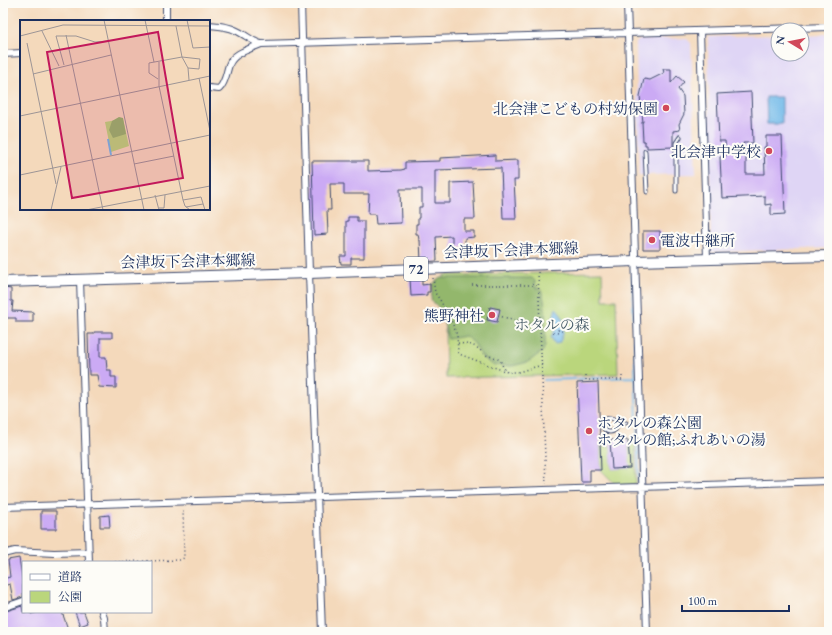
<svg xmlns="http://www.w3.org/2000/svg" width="832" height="635" font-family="'EB Garamond','Noto Serif JP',serif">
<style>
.built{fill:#dfd5f5}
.green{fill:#bad67c;stroke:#6a826d}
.forest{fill:#93b76c;stroke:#577365}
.water{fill:#71b9e9;stroke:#4674a4}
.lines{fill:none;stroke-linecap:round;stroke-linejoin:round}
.stream{stroke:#71b9e9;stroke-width:2}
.building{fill:#cbaaf4}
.service-casing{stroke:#3c486c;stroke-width:5}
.minor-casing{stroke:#3c486c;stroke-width:8}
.primary-casing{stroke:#3c486c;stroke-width:12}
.path{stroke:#3c486c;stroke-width:1.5;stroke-dasharray:1 3;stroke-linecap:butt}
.service{stroke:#fff;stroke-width:3}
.minor{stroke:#fff;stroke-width:6}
.primary{stroke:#fff;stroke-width:10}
.poi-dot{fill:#d1495b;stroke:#fdfcf7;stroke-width:1.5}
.labels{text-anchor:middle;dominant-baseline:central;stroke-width:4;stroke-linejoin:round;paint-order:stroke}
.shield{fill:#fdfcf7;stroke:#5f6c8c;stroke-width:1}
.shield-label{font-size:14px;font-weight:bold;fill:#1b2f5e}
.poi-label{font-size:15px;fill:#1b2f5e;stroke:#fdfcf7;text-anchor:end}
.street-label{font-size:15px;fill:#1b2f5e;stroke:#fdfcf7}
.park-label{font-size:15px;fill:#435966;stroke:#fdfcf7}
.inset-river{fill:none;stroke:#71b9e9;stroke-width:2}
.inset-road{fill:none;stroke:#9d9596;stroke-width:1}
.view{fill:#c2185b;fill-opacity:0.15;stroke:#c2185b;stroke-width:2}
.inset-edge{fill:none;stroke:#1b2f5e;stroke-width:2}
</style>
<rect width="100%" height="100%" fill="#fdfcf7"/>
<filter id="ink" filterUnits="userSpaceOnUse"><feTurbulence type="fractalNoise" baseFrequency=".025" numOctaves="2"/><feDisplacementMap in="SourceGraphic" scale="8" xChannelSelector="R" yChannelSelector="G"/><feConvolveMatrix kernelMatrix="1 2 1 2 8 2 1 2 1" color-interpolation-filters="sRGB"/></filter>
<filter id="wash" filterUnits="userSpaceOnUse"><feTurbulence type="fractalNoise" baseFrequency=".012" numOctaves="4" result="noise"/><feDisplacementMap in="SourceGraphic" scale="16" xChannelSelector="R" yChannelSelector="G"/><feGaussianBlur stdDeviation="0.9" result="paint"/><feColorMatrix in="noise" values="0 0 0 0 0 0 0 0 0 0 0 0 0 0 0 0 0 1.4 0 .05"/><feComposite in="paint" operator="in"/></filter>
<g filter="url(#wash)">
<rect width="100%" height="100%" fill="#f4d9bb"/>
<path class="built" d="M829 34V248L711 252 708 37 778 35V54H802V35Z
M686 38 691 43 696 174 639 175 636 43 639 40Z"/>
<path class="green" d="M602 272 603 300H616L618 374 446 378 444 275Z
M635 439 636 484 617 486 601 470 600 446H611L612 469 629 468 628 440Z"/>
<path class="forest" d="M440 278H532L535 281V287C539 288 541 289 542 293 547 305 545 332 545 345L543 351 528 362 512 366 493 365 482 357 474 343 465 336 448 339 440 309 431 300 433 284Z"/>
<path class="water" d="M766 97H782V124H767Z
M556 308C565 316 566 332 559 343L555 344 551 337 555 330 552 322Z"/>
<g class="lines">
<path class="stream" d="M632 270 639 484
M544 380 635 377"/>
</g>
<g id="blocks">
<path class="building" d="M663 69H671V83L677 76 684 82 678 89 683 96 684 114 679 124 680 130 673 131V147L647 148V145H645V141H643L642 122H643L640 96 644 79 650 80 664 73Z
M751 92 753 143H743L744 156 746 155V174H765L764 147H766V136H782L785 214 771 215V204L765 205V196L722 198 720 157 726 156 725 141H719L717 94Z
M495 155V161L518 160V180H514L516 219H503L501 168 435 170V203H450V183L473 182 475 219H464V231H474V237L465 238V247L452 248V236L436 237 437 261 421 262 420 240H419L418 234H416V224H418V218H419V207H422V189H400L401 223 376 224 375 214H368L369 194H344V184H330L331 210H327L328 234 314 235 312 161H368V171L401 170 405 169V162L440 161V158Z
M348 217H357V221H364V258H351V264H341L340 256H346V221H348Z
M643 231H660V249H643Z
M218 258H231V264H218Z
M422 277V285L430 284V292H427V295L411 296 410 278Z
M4 288 11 289V301H13L12 311 33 312V322H16V318H3Z
M490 307 500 309 497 322 487 320Z
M94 332H112V338H100V357H106L107 370H111V377H116V388L99 387 97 375H89L88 334H94Z
M598 382 601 470H590V482H581L577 383Z
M610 440H628L630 468 612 469Z
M41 511H56V529H41Z
M109 515 110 527H100V516Z
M19 558 23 582V597L13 600 10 584 3 586V579L10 577 8 560Z
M22 606 23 612H30L31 614 38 612H62L69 632H26L25 629 10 632H3V612Z
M75 612H84L88 623 80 626Z"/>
</g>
</g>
<g filter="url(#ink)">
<use href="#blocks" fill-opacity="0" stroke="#3c486c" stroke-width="1"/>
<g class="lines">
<g class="service-casing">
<path id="service" d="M645 151 647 192
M676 191V143L680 137
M603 425a7 7 0 1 1 14 0a7 7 0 1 1-14 0Z
M616 424 626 423"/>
</g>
<g class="minor-casing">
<path id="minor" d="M301 3 309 273 322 632
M627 3 647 632
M166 21V3
M209 25C217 26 227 26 235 30 245 34 251 41 261 44L829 27
M700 31 707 259
M3 54 21 53
M209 88 219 89C226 82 226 73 229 65 233 53 250 49 261 44
M80 279 89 562
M3 507 829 481
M3 554 15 551 54 553 88 552
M3 608 23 601
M102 612 104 618 105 632"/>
</g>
<g class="primary-casing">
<path id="primary" d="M3 282 309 273 635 261 829 256"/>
</g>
<path class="path" d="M538 272 546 484
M433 278 435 293 440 300 451 320 457 335 458 352 459 354 507 372H518L542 365
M472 285H538
M498 316 530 323 535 322 539 318
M553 332 558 333V330L565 332
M458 343 472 345 479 349 485 355 497 358 501 362 503 367 507 372
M586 375V380H622V374
M111 562 180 560 184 558 183 508"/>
<use href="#service" class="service"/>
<use href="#minor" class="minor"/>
<use href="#primary" class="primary"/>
</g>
</g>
<g class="poi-dot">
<circle cx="666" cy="108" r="4"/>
<circle cx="769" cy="151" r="4"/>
<circle cx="652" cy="240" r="4"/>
<circle cx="492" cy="315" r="4"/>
<circle cx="589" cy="431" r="4"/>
</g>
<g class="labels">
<rect class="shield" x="404" y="257" width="24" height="24" rx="3"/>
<g class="shield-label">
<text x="416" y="269">72</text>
</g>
<g class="poi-label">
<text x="658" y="108">北会津こどもの村幼保園</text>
<text x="761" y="151">北会津中学校</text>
<text x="660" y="240" text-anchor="start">電波中継所</text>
<text x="484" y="315">熊野神社</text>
<text x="597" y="422" text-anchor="start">ホタルの森公園<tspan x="597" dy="17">ホタルの館;ふれあいの湯</tspan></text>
</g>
<g class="street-label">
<text transform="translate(511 250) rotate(-2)">会津坂下会津本郷線</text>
<text transform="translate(188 261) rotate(-1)">会津坂下会津本郷線</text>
</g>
<g class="park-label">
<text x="552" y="324">ホタルの森</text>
</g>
</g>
<g transform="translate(20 20)">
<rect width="190" height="190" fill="#f4d9bb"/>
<path d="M103 99 109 126 91 132 85 102Z" fill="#bad67c"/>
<path d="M99 97 103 98 106 114 93 118 89 110 92 101Z" fill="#93b76c"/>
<path class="inset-river" d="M88 119 91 135"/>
<path class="inset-road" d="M84 0 124 190M125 0 134 42M167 0 173 28 190 27M156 6 162 37 168 48 169 60M22 11 39 46M46 15 83 190M0 16 43 5 190 6M7 23 36 164M139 42V66L163 180 165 186 170 190M44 45 36 16H56L75 22 88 21M13 54 91 35M179 58 190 111M138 59 129 53V43L162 37 180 39 179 49 168 48M0 96 190 56M114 144 154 136M0 155 190 115M135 175 139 190M163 180 181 177 185 190M166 187 183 184M139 188H144L145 175M31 190 41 147M66 190 190 166"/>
<path class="view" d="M138 12 163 158 52 178 27 32Z"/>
<rect width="190" height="190" class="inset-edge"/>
</g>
<rect width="832" height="635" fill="none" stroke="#fdfcf7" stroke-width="16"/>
<rect x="22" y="561" width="130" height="52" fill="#fdfcf7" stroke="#a3aaba"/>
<rect x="30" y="574" width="20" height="6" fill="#ffffff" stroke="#a3aaba"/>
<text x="58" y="581" font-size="12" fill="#1b2f5e">道路</text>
<rect x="30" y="591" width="20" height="12" fill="#bad67c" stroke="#a3aaba"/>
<text x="58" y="601" font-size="12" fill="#1b2f5e">公園</text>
<g transform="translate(790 42) rotate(280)"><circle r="19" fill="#fdfcf7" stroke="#a3aaba"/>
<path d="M0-3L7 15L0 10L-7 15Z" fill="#d1495b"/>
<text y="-6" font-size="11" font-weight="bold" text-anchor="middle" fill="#1b2f5e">N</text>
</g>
<path d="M682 605v6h107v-6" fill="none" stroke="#1b2f5e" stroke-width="2"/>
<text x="688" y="605" font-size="12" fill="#1b2f5e" stroke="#fdfcf7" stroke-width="3" paint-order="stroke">100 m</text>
</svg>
